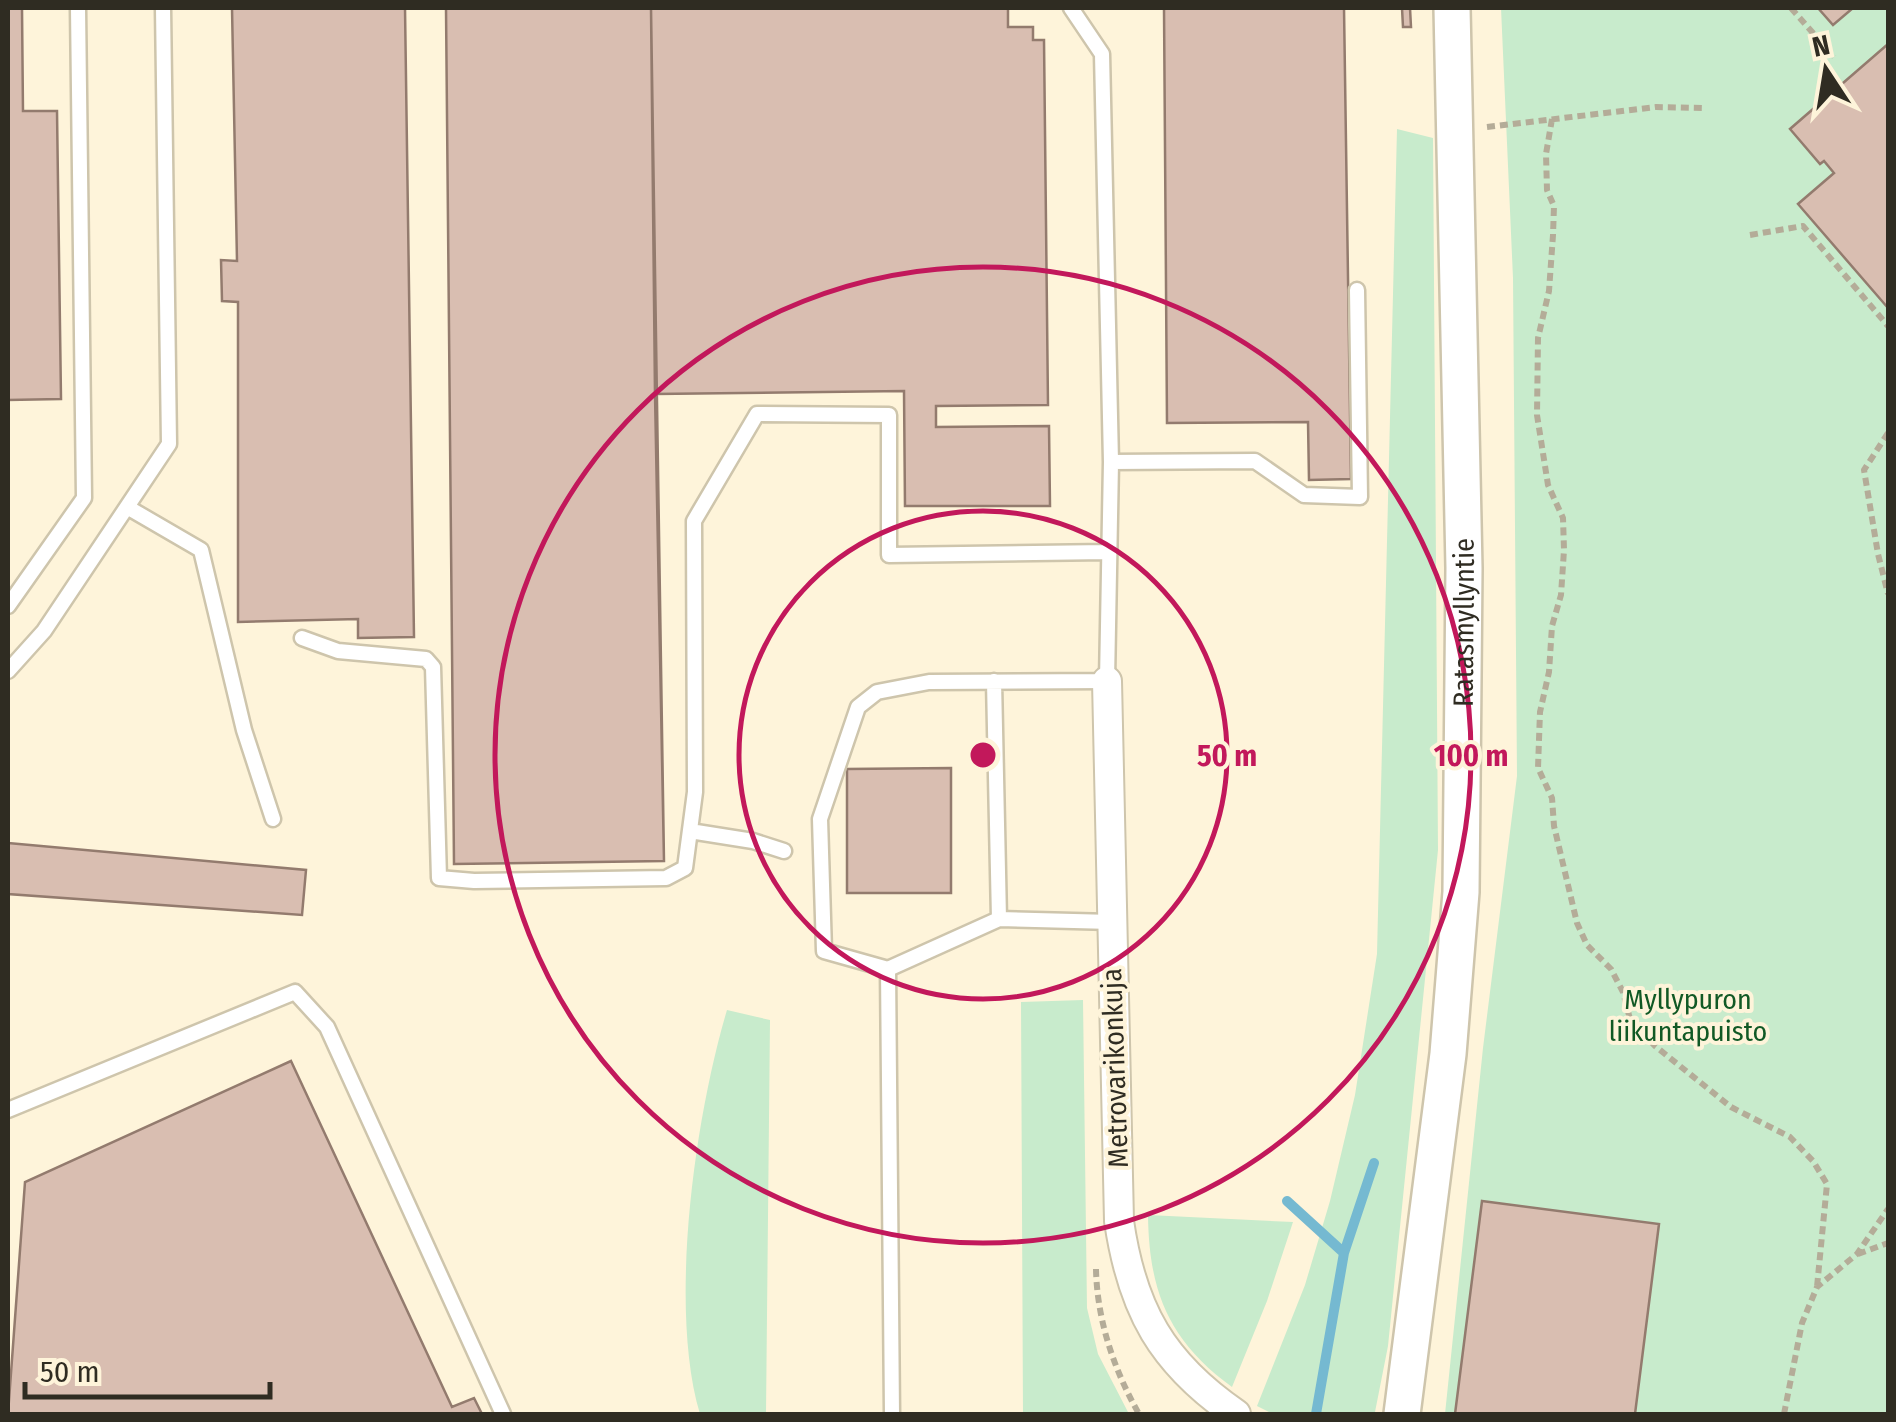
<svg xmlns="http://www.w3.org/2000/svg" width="1896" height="1422" font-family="'Fira Sans Condensed',sans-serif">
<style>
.green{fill:#c8ebcc}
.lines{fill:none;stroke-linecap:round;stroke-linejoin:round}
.stream{stroke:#75b9d1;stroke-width:10}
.building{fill:#d9beb1;stroke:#937b6e;stroke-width:2.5}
.service-casing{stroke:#cec5ac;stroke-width:19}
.minor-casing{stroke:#cec5ac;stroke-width:32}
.tertiary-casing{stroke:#cec5ac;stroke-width:40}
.path{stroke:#b4ac98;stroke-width:6;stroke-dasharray:8 5;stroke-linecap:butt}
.service{stroke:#fff;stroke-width:14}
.minor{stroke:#fff;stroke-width:28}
.tertiary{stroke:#fff;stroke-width:35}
.ring{fill:none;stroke:#c2185b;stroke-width:5}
.labels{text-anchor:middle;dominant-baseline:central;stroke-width:8;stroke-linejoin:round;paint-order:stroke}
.street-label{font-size:28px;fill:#2f2c22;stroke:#fef4da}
.park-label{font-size:28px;fill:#115925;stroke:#fef4da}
.centre{fill:#c2185b;stroke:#fef4da;stroke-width:5}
.ring-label{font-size:30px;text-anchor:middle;font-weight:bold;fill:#c2185b;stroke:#fef4da;stroke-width:8;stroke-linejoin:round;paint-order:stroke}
</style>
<rect width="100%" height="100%" fill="#fef4da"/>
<path class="green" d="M1501 8H1888V1414H1445L1483 1048 1517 776 1513 278Z
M1397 129 1433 138 1438 850 1388 1346 1375 1412 1273 1414 1257 1406 1305 1285 1330 1201 1355 1095 1377 954Z
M1083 1000 1087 1308 1098 1354 1129 1414H1023L1021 1002Z
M727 1010 770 1020 766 1414H700C668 1307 695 1117 727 1010Z
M1148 1215 1293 1222 1267 1301 1232 1387C1169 1341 1149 1292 1148 1215Z"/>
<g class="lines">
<path class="stream" d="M1287 1201 1344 1253
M1316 1414 1344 1253 1374 1163"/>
</g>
<path class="building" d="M8 8H22L23 111H57L61 399 8 400Z
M232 8H405L414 637 358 638V619L238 622V302L222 301 221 260 237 261Z
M446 8H651L664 861 454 864Z
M446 8H1008V27H1033V40H1044L1048 405 936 406V427L1049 426 1050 506H905L904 391 655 394 664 861 454 864Z
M651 8H1008V27H1033V40H1044L1048 405 936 406V427L1049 426 1050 506H905L904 391 655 394Z
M1164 8H1344L1351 479 1309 480 1308 422 1167 423Z
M1402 8H1410L1411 27H1403Z
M1818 8H1853L1833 25Z
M1888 44V308L1798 204 1834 173 1824 161 1820 164 1790 129Z
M951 768V893H847V769Z
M8 843 306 870 302 915 8 894Z
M291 1061 452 1407 474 1398 482 1414H8L25 1182Z
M1482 1201 1659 1224 1635 1414H1455Z"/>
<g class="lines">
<g class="service-casing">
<path id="service" d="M1111 462 1255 461 1304 495 1360 497 1357 290
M127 507 201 550 244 730 273 819
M8 606 84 498 78 8
M302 638 338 651 426 659 433 667 439 878 474 881 666 878 685 868 695 792 694 521 757 414 889 415V555L1107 552
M8 671 44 631 169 444 163 8
M994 681 999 919
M690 831 753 841 784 851
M888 969 824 951 820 819 858 707 877 692 929 682 1107 681 1111 462 1102 54 1071 8
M8 1110 295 992 327 1027 503 1414
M892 1414 888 969 999 919 1112 922"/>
</g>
<g class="minor-casing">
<path id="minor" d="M1107 681 1119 1221C1132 1310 1162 1363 1236 1414"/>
</g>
<g class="tertiary-casing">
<g id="tertiary">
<path id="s1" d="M1402 1414 1448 1054 1461 892 1464 568 1452 8"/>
</g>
</g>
<path class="path" d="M1791 8 1834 57
M1552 119 1546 154 1547 190 1554 206 1553 235 1549 291 1538 338 1537 415 1548 485 1563 518 1564 550 1561 595 1552 626 1549 672 1540 712 1538 768 1552 798 1554 826 1577 923 1587 945 1611 969 1623 992 1630 1019 1655 1046 1731 1107 1790 1137 1813 1161 1827 1184 1817 1287
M1487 127 1656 107 1705 108
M1750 235 1803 226 1888 326
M1888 433 1864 470 1878 554 1888 594
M1858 1254 1888 1243
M1096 1269C1097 1320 1114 1370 1139 1414
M1784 1414 1802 1323 1817 1287 1857 1254 1888 1209"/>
<use href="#service" class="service"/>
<use href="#minor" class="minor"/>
<use href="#tertiary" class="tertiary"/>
</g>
<g class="ring">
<circle cx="983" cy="755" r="244"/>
<circle cx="983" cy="755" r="488"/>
</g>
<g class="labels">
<g class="street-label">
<text stroke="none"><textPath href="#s1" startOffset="795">Ratasmyllyntie</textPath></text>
<text transform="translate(1115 1068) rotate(-92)">Metrovarikonkuja</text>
</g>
<g class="park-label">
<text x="1688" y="999">Myllypuron<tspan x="1688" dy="32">liikuntapuisto</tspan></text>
</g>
</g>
<circle cx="983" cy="755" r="15" class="centre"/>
<g class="ring-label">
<text x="1227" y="766">50 m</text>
<text x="1471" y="766">100 m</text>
</g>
<rect width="1896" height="1422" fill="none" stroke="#2f2c22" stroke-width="20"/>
<g transform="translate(1826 70) rotate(348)" stroke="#fef4da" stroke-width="8" paint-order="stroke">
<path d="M0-8L18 38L0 25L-18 38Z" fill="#2f2c22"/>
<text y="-15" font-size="28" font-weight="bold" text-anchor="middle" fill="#2f2c22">N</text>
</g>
<path d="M25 1382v15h245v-15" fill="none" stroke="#2f2c22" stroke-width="5"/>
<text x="40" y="1382" font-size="30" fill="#2f2c22" stroke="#fef4da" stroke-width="8" paint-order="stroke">50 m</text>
</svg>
